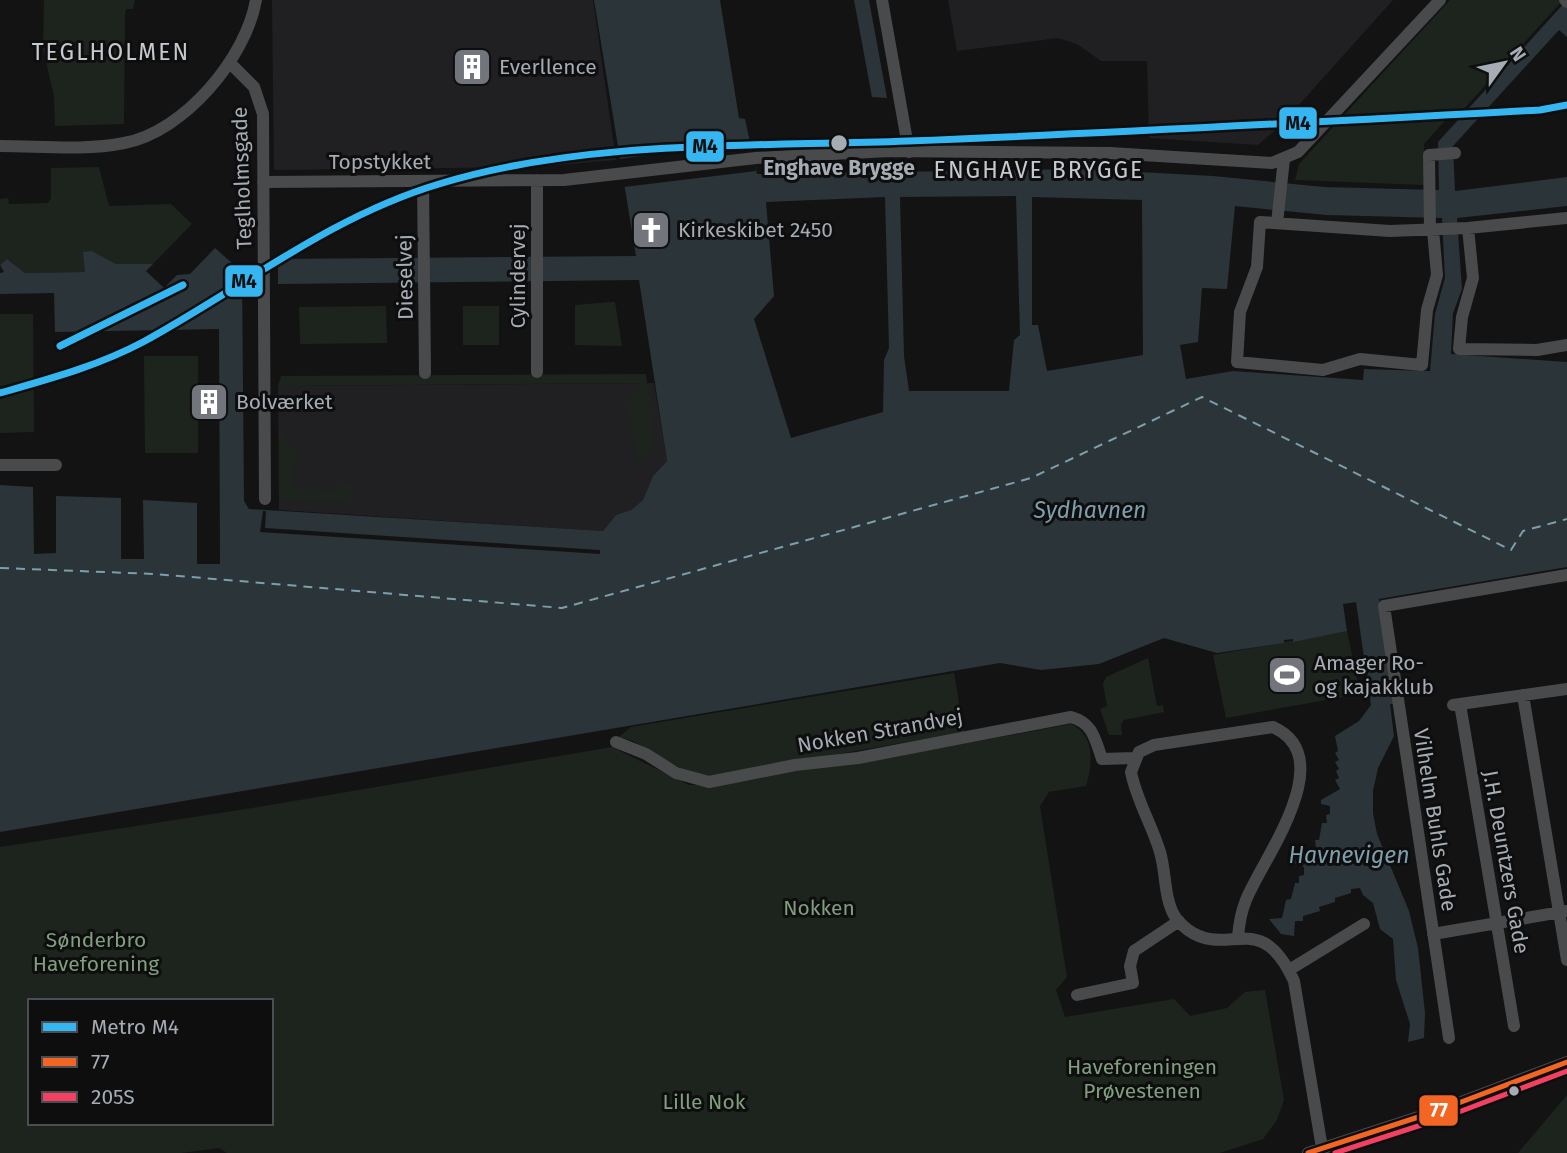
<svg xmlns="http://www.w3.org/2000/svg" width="1567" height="1153" font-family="'Fira Sans',sans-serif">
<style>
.built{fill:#202022}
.green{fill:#1d241e;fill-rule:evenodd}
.water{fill:#2b3438;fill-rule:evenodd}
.pier{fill:#131314}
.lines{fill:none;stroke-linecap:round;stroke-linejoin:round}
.ferry{stroke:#7f9ead;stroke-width:2;stroke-dasharray:9 7;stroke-linecap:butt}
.minor{stroke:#484a4c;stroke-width:12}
.bus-1-casing{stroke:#0e0e0f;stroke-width:10}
.bus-2-casing{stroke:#0e0e0f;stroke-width:10}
.bus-1{stroke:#f26522;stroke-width:5}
.bus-2{stroke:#f24062;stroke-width:5}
.metro-1-casing{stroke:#0e0e0f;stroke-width:12}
.metro-1{stroke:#36b6f1;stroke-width:7}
.stop-dot{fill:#a5acb4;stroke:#0e0e0f;stroke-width:2.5}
.labels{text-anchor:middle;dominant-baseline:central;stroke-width:6;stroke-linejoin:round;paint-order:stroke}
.poi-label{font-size:21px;fill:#a5acb4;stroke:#0e0e0f;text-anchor:start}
.street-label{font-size:21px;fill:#a5acb4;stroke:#0e0e0f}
.stop-label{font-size:21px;font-weight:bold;fill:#a5acb4;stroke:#0e0e0f}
.park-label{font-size:21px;fill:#819e7e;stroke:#0e0e0f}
.neighbourhood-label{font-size:23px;letter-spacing:2px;fill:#c6cad0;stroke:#0e0e0f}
.water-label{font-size:23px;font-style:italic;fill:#7f9ead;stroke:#0e0e0f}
.line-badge{stroke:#0e0e0f;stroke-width:2.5}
.badge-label{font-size:19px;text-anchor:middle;font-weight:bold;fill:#fff}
.pale-badge-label{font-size:19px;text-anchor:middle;font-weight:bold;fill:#111}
</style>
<rect width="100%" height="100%" fill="#131314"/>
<path class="built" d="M272 0H593L616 160 534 167 274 170Z
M948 0H1393L1279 127 1258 145 1149 138 1147 61H1101L1077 44 1058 38 957 51Z
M654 383 667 461 653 476 643 500 631 510 616 515 603 531 279 510 278 386Z"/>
<path class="green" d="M44 0H135L133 9H126L125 16 124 124 55 126 54 96 43 48Z
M1450 0H1563L1461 112 1451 114 1424 144 1425 185 1295 180 1299 164Z
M99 167 109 206 171 204 192 224 153 264H116L92 251 86 272 25 273 7 259 0 265V199L8 198 9 204 48 203 51 198V168Z
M612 302H615L622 346 575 345V305Z
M386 306 387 343 300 344 299 307Z
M463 306H499V345H463Z
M0 314H33L34 432 0 433Z
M144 356H198V453H145Z
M646 374 654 446 637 461 627 400 634 404 632 391 640 390 639 383 278 386 281 376Z
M279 428 282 437 300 454V458H295L293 488 340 490V484L354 485 353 503 279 499Z
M1347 631 1360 694 1226 718 1213 655Z
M1148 658 1157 706 1163 705 1164 712 1124 720 1121 725 1122 735H1109L1100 709 1107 706 1103 684 1106 677Z
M954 673 964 732 707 777 686 771 633 741 619 737 631 727Z
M1071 724C1095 735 1093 764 1086 786L1049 792 1040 806 1067 977 1056 990 1065 1017 1174 999 1190 1016 1227 1008 1245 992 1265 990 1284 1100 1277 1120 1263 1139 1220 1153H227L219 1148 181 1153H0V847L252 808 612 747 689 785H722L790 771 860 763ZM30 1001H271V1123H30Z
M1567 1095V1153H1518Z"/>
<path class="water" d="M594 0H720L739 118 745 119 757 174 1083 169 1213 176 1324 187 1439 190 1438 142 1567 0V37L1559 30 1453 146 1455 191 1567 177V206L1457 218 1462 289 1453 313 1451 354 1567 362V567L1379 599 1396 704H1390L1394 736 1378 768 1373 791V813L1377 834 1409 911 1418 948 1425 1013 1424 1038 1408 1042 1410 1024 1396 980 1393 939 1380 929 1373 903 1363 895 1360 888 1351 889V893L1335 898V902L1319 907 1320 911 1303 916V921H1295L1294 936 1281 934 1269 919 1282 918 1286 900 1291 899 1295 883H1299V876L1304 875V867L1295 864V860L1312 857V849L1316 848 1315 840H1319L1322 823H1327L1326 815 1330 814V806L1321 804V800L1340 789 1335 780 1339 778 1336 771 1339 769 1335 762 1339 760 1335 753 1338 751 1335 736 1359 721 1371 705 1356 602 1343 604 1347 631 1293 642V639L1284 640V643L1217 653 1164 638 1099 664 1041 670 1000 663 0 832V485L33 487 34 554 56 553V496L121 498V559H144L143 500 197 503V564H220L219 329 55 332 54 293 0 294V273L4 272 0 265 7 259 25 273 85 272 83 252 92 251 116 264H153L146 271 164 288 177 275 190 274 215 248 242 272 244 501 249 509 603 531 616 515 631 510 643 500 653 476 667 461 639 280 278 284V259L636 256ZM1016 196 1020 335 1014 340 1009 391H909L904 356 900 197ZM885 197 889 348 884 360 883 412 791 438 754 319 774 296 766 202ZM1032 197 1142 200 1143 355 1047 371 1038 325H1032ZM1235 206 1326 215 1442 218 1445 278 1435 314 1430 371 1364 369 1363 380 1233 371 1186 379 1180 345 1198 342 1202 288 1227 289Z
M854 0H869L887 98 872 97Z"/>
<path class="pier" d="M751 143 756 171 624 187 619 159 655 154 682 144 711 148Z
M263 511H266L265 528 600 550V554L260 532Z"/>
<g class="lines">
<path class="ferry" d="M0 568 155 574 562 608 1031 478 1202 397 1511 550 1523 531 1567 519"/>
<path class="minor" d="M882 0 909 152
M1565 0 1567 2
M230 63 254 87 263 114 265 499
M0 146C40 146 85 151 124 143 184 132 246 58 256 0
M537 180V372
M423 181 425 373
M263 182 564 180 756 158 889 151 1110 153 1272 163 1298 152 1440 0
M1277 223 1284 159
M1468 228 1473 278 1462 317 1459 349 1537 350 1567 345
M1430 230 1429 155 1455 153
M1433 230 1437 275 1427 310 1422 365 1360 359 1323 370 1237 362 1240 312 1257 267 1260 222 1390 231 1468 228 1567 218
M0 465H56
M1523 695 1567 960
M1460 704 1514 1026
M1453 705 1567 689
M616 742 646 754 676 773 709 782 795 765 858 758 1071 717C1093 723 1095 739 1102 759L1134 758
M1433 934 1567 911
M1238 937C1239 924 1241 912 1246 900 1263 858 1341 758 1273 727L1154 745 1139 752 1131 772C1136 799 1152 825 1160 852 1166 872 1164 897 1174 915 1177 921 1183 926 1188 930 1229 959 1260 907 1294 981L1322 1148
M1289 970 1364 924
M1077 995 1133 983 1130 966 1134 951 1179 921
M1449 1038 1384 606 1567 575
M1308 1153 1440 1110 1567 1062"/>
<g class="bus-1-casing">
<path id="bus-1" d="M1308 1153 1440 1110 1567 1062"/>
</g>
<g class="bus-2-casing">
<path id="bus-2" d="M1335 1153 1443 1118 1567 1071"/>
</g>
<use href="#bus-1" class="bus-1"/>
<use href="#bus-2" class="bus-2"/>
<g class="metro-1-casing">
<path id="metro-1" d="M60 346 183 285
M0 393C49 379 98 366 143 342 242 288 329 217 439 184 587 139 754 147 908 141 1119 133 1329 121 1540 110L1567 105"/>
</g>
<use href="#metro-1" class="metro-1"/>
</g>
<defs>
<g id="building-square" transform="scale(2.0125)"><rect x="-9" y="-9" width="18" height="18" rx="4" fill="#72767c" stroke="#0e0e0f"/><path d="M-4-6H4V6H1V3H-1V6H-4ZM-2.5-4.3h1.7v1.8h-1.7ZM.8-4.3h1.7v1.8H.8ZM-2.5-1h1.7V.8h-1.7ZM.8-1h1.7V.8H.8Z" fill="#fff"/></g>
<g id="church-square" transform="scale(2.0125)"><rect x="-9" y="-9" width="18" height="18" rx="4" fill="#72767c" stroke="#0e0e0f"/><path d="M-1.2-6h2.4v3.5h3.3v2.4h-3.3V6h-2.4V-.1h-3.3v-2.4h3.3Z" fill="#fff"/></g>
<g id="stadium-square" transform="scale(2.0125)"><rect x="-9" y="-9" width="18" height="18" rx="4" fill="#72767c" stroke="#0e0e0f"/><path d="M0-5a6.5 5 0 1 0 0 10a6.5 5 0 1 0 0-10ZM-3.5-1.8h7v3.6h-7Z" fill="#fff"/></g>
</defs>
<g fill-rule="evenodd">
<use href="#building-square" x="472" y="67"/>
<use href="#church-square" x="651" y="230"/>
<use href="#building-square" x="209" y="402"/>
<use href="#stadium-square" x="1287" y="675"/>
</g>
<g class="stop-dot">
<circle cx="839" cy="143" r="9"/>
<circle cx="1514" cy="1091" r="6"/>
</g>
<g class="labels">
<g class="poi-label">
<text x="499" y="67">Everllence</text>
<text x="678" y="230">Kirkeskibet 2450</text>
<text x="236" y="402">Bolværket</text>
<text x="1314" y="663">Amager Ro-<tspan x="1314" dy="24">og kajakklub</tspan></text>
</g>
<g class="street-label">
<text x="380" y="162">Topstykket</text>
<text transform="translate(242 178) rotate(-92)">Teglholmsgade</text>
<text transform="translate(518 276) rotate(-90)">Cylindervej</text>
<text transform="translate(405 277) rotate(-91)">Dieselvej</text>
<text transform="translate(880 731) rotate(-10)">Nokken Strandvej</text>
<text transform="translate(1435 820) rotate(81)">Vilhelm Buhls Gade</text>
<text transform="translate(1506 862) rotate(80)">J.H. Deuntzers Gade</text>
</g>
<g class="stop-label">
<text x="839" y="168">Enghave Brygge</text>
</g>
<g class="park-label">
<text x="819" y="908">Nokken</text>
<text x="96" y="940">Sønderbro<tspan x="96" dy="24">Haveforening</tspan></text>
<text x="1142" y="1067">Haveforeningen<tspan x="1142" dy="24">Prøvestenen</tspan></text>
<text x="704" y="1102">Lille Nok</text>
</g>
<g class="neighbourhood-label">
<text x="111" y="52">TEGLHOLMEN</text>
<text x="1039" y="170">ENGHAVE BRYGGE</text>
</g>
<g class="water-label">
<text x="1090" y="510">Sydhavnen</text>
<text x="1349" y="855">Havnevigen</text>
</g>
</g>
<g class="line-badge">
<rect x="1278" y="106" width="40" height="34" rx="7" fill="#36b6f1"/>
<rect x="685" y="130" width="40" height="33" rx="7" fill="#36b6f1"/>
<rect x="224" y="264" width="40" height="34" rx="7" fill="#36b6f1"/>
<rect x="1418" y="1094" width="41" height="33" rx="7" fill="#f26522"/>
</g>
<g class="badge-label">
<text x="1439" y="1117">77</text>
</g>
<g class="pale-badge-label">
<text x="1298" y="130">M4</text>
<text x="705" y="153">M4</text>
<text x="244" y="288">M4</text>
</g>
<rect x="28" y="999" width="245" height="126" fill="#0e0e0f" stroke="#4a4d51" stroke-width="2"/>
<rect x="42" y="1022" width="35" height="10" fill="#36b6f1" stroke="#4a4d51" stroke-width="2"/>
<text x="91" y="1034" font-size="21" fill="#a5acb4">Metro M4</text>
<rect x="42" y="1057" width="35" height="10" fill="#f26522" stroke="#4a4d51" stroke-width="2"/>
<text x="91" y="1069" font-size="21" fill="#a5acb4">77</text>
<rect x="42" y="1092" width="35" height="10" fill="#f24062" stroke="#4a4d51" stroke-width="2"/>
<text x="91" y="1104" font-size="21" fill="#a5acb4">205S</text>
<g transform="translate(1504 63) rotate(57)" stroke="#0e0e0f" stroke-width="5" paint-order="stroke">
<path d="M0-5L12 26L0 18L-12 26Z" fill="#a5acb4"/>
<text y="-10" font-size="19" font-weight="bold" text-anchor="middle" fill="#a5acb4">N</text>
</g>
</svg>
